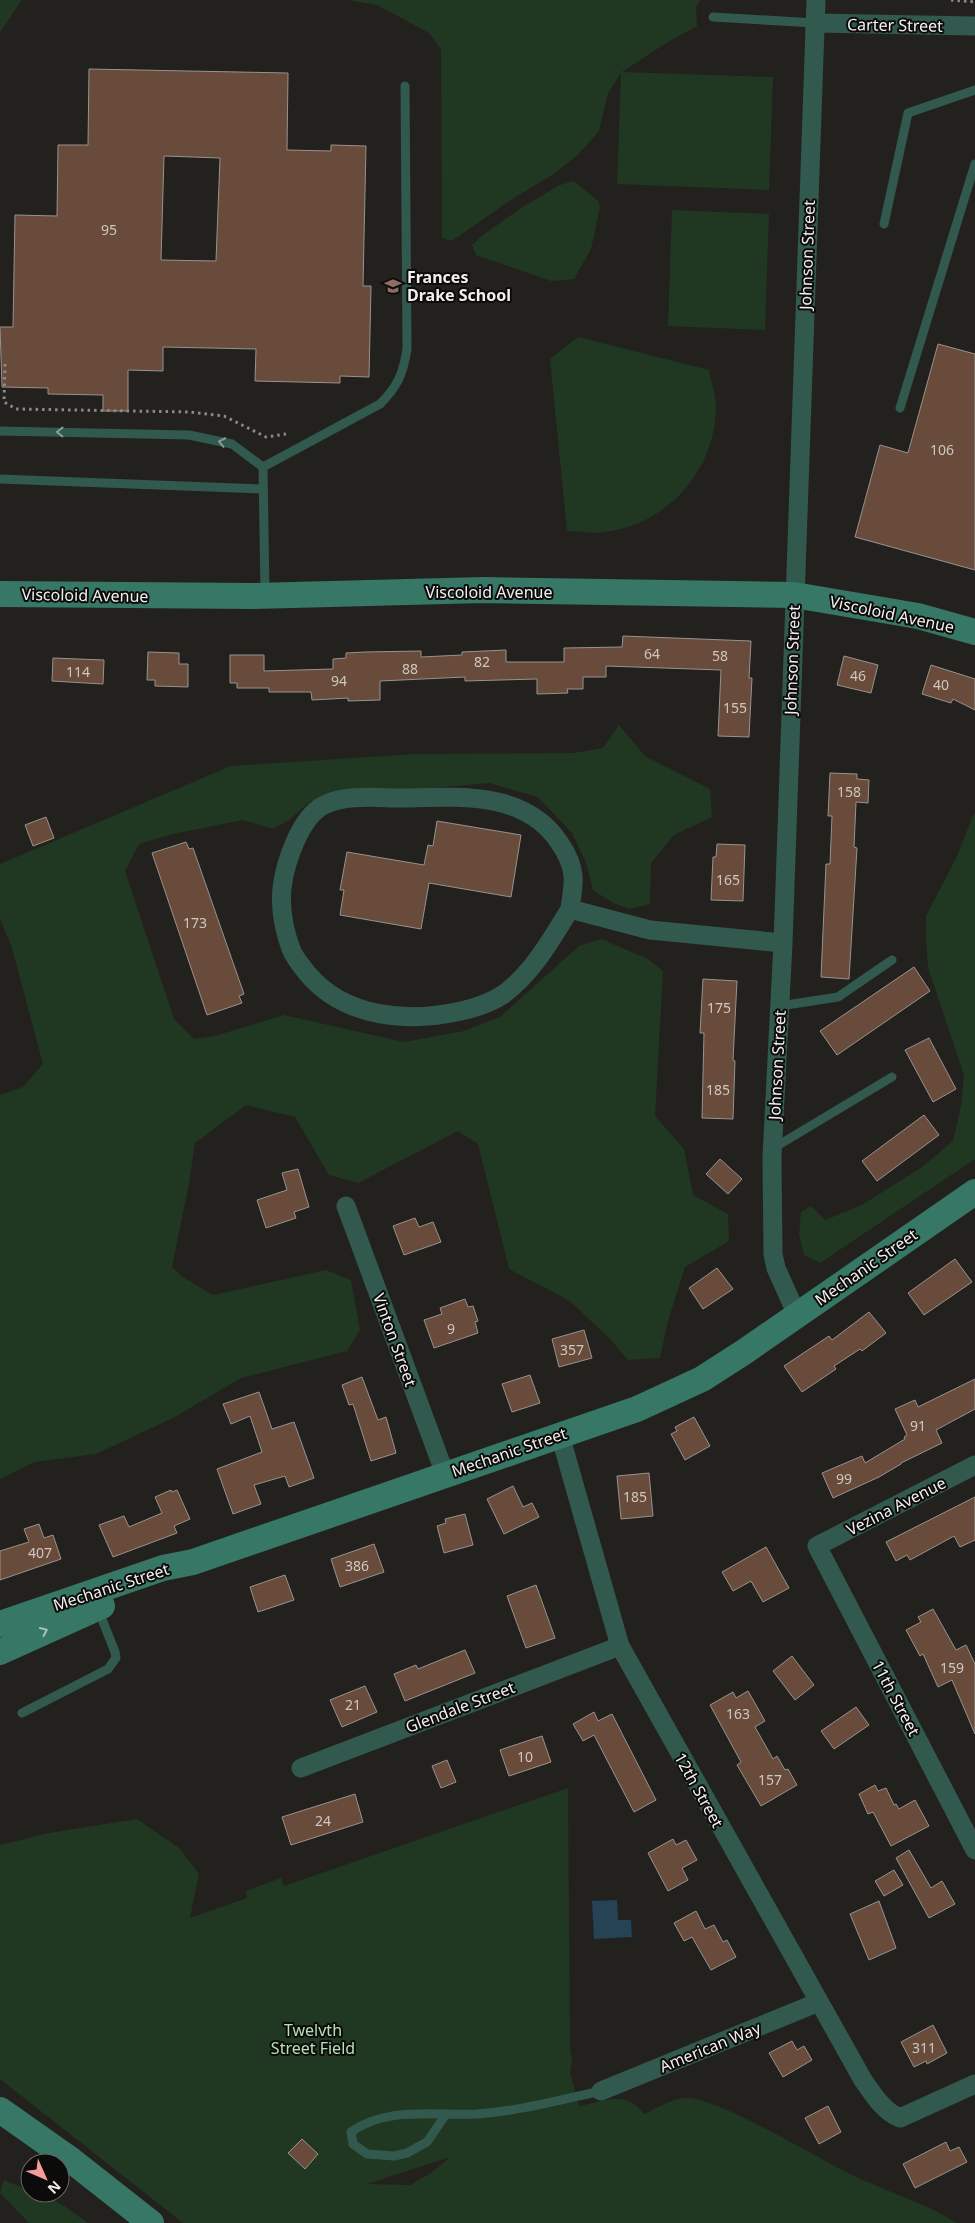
<svg xmlns="http://www.w3.org/2000/svg" width="975" height="2223" font-family="'Noto Sans',sans-serif">
<style>
.green{fill:#203722;fill-rule:evenodd}
.water{fill:#264255}
.building{fill:#684b3b;stroke:#979390;fill-rule:evenodd}
.lines{fill:none;stroke-linecap:round;stroke-linejoin:round}
.path{stroke:#8c8a88;stroke-width:3;stroke-dasharray:2.5 4;stroke-linecap:butt}
.lane{stroke:#32594d;stroke-width:9}
.street{stroke:#32594d;stroke-width:19}
.secondary{stroke:#367766;stroke-width:26}
.oneway{stroke:#889d95}
.oneway2{stroke:#a6c0b8}
.labels{text-anchor:middle;dominant-baseline:central;stroke-width:4;stroke-linejoin:round;paint-order:stroke}
.number-label{font-size:14px;fill:#cfc7c1}
.street-label{font-size:16px;fill:#f1f0ee;stroke:#0c0b0a}
.poi-label{font-size:16px;font-weight:bold;fill:#f1f0ee;stroke:#0c0b0a;text-anchor:start}
.park-label{font-size:16px;fill:#b3e1b6;stroke:#0c0b0a}
</style>
<rect width="100%" height="100%" fill="#23211e"/>
<path class="green" d="M0 0H22L0 32Z
M347 0H700L696 7 697 26 666 43 622 72 773 77 769 190 617 184 621 73 608 93 599 131 577 156 549 177 512 199 452 241 442 238 441 49 429 33 377 5Z
M574 181 599 202 600 207 591 249 574 279 551 281 476 255 472 245 483 235 521 208 560 185Z
M672 210 769 214 765 330 668 326Z
M578 337 709 370C711 382 716 395 716 407 715 471 668 524 605 532 593 534 579 531 567 531L550 359Z
M619 725 645 756 710 789 712 817 674 835 651 863 650 904 629 909 611 902 593 890 586 863 572 833 538 797 489 783 330 797 311 801 289 820 273 829 243 820 173 834 139 844 125 871 174 1019 194 1039 215 1036 284 1015 404 1042 464 1031 500 1017 579 946 601 939 648 959 663 971 655 1116 684 1149 693 1195 728 1214 729 1241 685 1267 668 1321 660 1358 628 1360 610 1339 570 1301 509 1269 478 1144 458 1131 358 1183 329 1175 295 1117 246 1105 195 1143 189 1183 172 1267 181 1276 213 1295 326 1270 351 1280 360 1330 347 1351 241 1378 173 1418 96 1454 34 1462 0 1479V1095L23 1087 43 1064 12 948 0 919V864L231 766 414 754 574 753 603 748Z
M975 814V1159L820 1263 804 1255 799 1234 801 1212 811 1206 825 1220 862 1205 922 1167 953 1141 961 1106 964 1075 928 967 926 940V916L956 858 973 816Z
M568 1788 570 2049 572 2060 570 2072 579 2106C606 2101 625 2089 644 2114 655 2109 670 2100 682 2098 712 2093 821 2160 854 2176 888 2192 925 2203 957 2223H183L0 2079V1845L49 1833 137 1819 179 1848 199 1874 190 1918 247 1898 246 1891 281 1878 284 1886ZM450 2157 431 2173 410 2185 367 2184Z
M4 2180 30 2191V2193C51 2193 72 2212 88 2223H29L0 2193Z"/>
<path class="water" d="M617 1900 618 1920H631L632 1937 594 1939 592 1901Z"/>
<path class="building" d="M89 69 288 73 287 150 331 151V145L366 146 363 286H371L369 377 340 376V383L255 381 256 349 163 347V371L128 370V411H103V395L48 394V388L2 387 0 327H13L15 215 57 216 58 145H88ZM164 156 220 158 216 261 161 260Z
M938 344 975 354V570L855 537 880 445 908 453Z
M623 636 751 641 749 678H752L749 737 718 736 721 670 606 666V677H583V689H567L568 693 537 694V679L465 681V677L380 681V700L348 701V698L312 700 311 692H269V688H237V683H230V655H264V671L333 669V659L346 658V653L365 652 421 651V657L462 655V652L506 650V662H564V648L622 647Z
M148 652 179 653V664H188V687L155 686V680H147Z
M844 656 878 665 871 693 837 685Z
M53 658 104 660 103 684 52 681Z
M931 665 975 679V710L953 699 951 703 922 694Z
M830 773 857 774V779L869 780 868 803 856 802 854 847 857 848 849 979 821 977 826 864H830L832 816H828Z
M46 817 54 838 33 846 25 825Z
M437 821 521 835 511 897 429 883 421 929 340 915 344 890H340L347 852 424 865 428 845 433 846Z
M186 842 189 849 193 848 244 994 239 996 242 1003 207 1015 152 853Z
M717 844 745 845 743 901 711 900 713 857H716Z
M914 967 930 991 837 1055 820 1031Z
M703 979 737 981 733 1060 735 1061 733 1119 702 1118 704 1033H700Z
M929 1038 956 1089 933 1102 905 1050Z
M924 1115 939 1135 877 1181 862 1161Z
M720 1159 742 1179 728 1194 706 1174Z
M298 1169 309 1207 294 1212 296 1218 266 1228 257 1200 287 1190 282 1173Z
M415 1218 419 1227 433 1222 441 1242 404 1255 393 1226Z
M955 1259 972 1282 924 1315 908 1293Z
M717 1268 733 1289 703 1309 689 1288Z
M465 1299 468 1307 473 1306 478 1321 475 1322 478 1333 434 1348 424 1320 442 1314 440 1308Z
M869 1312 886 1333 862 1351 860 1349 834 1366 836 1369 802 1392 784 1366 829 1336 832 1340Z
M584 1330 592 1358 559 1367 552 1339Z
M530 1375 540 1403 512 1412 502 1384Z
M362 1377 378 1420 386 1417 396 1453 371 1461 353 1404 349 1405 342 1385Z
M975 1379V1409L936 1430 942 1443 901 1463V1464L879 1477 833 1498 822 1473 862 1456 865 1463 905 1439 904 1437 907 1435 895 1409 915 1400 918 1407Z
M259 1392 272 1429 294 1422 314 1478 289 1487 285 1476 254 1485 261 1504 233 1514 217 1469 262 1452 250 1416 231 1424 223 1404Z
M694 1417 710 1446 685 1460 671 1434 677 1431 675 1427Z
M649 1473 653 1516 621 1519 617 1476Z
M513 1486 523 1507 532 1503 539 1517 504 1534 487 1499Z
M171 1490 172 1492 177 1490 190 1519 174 1526 177 1533 113 1557 99 1525 124 1516 129 1527 162 1513 155 1497Z
M975 1497V1540L960 1547 954 1536 910 1560 907 1555 896 1561 886 1542Z
M465 1514 473 1545 444 1553 437 1526 446 1523 445 1519Z
M39 1524 44 1538 53 1535 61 1559 0 1580V1551L29 1542 24 1529Z
M374 1544 384 1572 340 1587 331 1559Z
M766 1547 789 1588 763 1602 751 1581 733 1591 722 1572Z
M285 1575 294 1600 258 1612 250 1587Z
M536 1585 555 1638 526 1648 507 1596Z
M933 1609 956 1650 966 1645 975 1664V1734L952 1680 938 1687 923 1654 920 1656 906 1630 921 1622 918 1617Z
M465 1650 475 1673 405 1701 394 1674 416 1665 418 1669Z
M792 1656 814 1685 795 1700 773 1671Z
M365 1686 377 1712 342 1727 330 1700Z
M748 1691 765 1721 755 1727 773 1759 777 1756 785 1770 788 1769 797 1785 761 1806 737 1765 741 1762 710 1705 733 1692 736 1698Z
M856 1707 869 1725 834 1749 821 1731Z
M594 1712 598 1721 612 1714 656 1800 634 1812 594 1735 583 1741 573 1724Z
M542 1736 551 1762 509 1776 500 1750Z
M447 1760 456 1782 441 1788 432 1766Z
M875 1785 878 1791 886 1788 894 1805 896 1804 899 1809 915 1800 929 1826 891 1846 873 1812 868 1814 859 1794Z
M355 1794 363 1822 291 1845 282 1817Z
M673 1839 676 1845 686 1840 697 1860 682 1868 688 1880 668 1891 648 1853Z
M909 1850 931 1888 942 1881 955 1904 929 1918 896 1858Z
M894 1870 903 1885 884 1896 875 1881Z
M879 1901 896 1948 869 1960 850 1914Z
M696 1911 705 1929 714 1925 723 1942 727 1940 736 1957 711 1970 692 1937 684 1941 674 1923Z
M933 2025 947 2053 927 2064 926 2061 914 2067 901 2042Z
M792 2041 797 2050 804 2046 812 2060 783 2077 769 2053Z
M828 2106 841 2132 819 2144 805 2118Z
M302 2139 318 2154 305 2169 288 2153Z
M946 2142 950 2151 959 2147 967 2162 915 2188 903 2164Z"/>
<g class="lines">
<path class="path" d="M951 0 975 2
M5 364 4 402 16 409 190 412 224 416 266 437 286 434"/>
<path class="lane" d="M713 17 815 23
M884 224 908 113 975 90
M900 408 975 164
M0 431 189 435 232 444 263 467
M263 467 380 404C398 386 403 374 407 349L405 86
M263 467 265 594
M0 479 263 489
M780 1006 838 997 892 960
M772 1149 892 1077
M22 1713 108 1669 116 1658 115 1652 98 1609
M446 2114 427 2142 407 2153 394 2156 367 2154 353 2144 351 2132C387 2106 435 2116 477 2114 519 2111 560 2100 601 2091"/>
<path class="street" d="M815 23 975 26
M570 909C551 940 533 972 504 994 492 1002 475 1008 461 1011 408 1023 344 1018 307 973 301 965 295 959 291 949 284 930 280 908 282 888 285 863 300 817 324 805 346 794 378 798 402 798 457 797 524 790 559 842 566 852 572 863 573 876 574 887 571 899 570 909L650 930 783 943
M346 1206 445 1474
M797 1315 776 1268 773 1254 772 1157 783 943 816 0
M560 1435 620 1646 863 2080C873 2094 883 2111 900 2118L975 2084
M975 1465 817 1546 975 1850
M301 1768 620 1646
M601 2091 819 2002"/>
<path class="secondary" d="M0 594 253 596 484 590 794 595 918 616 975 632
M0 1624 163 1568 193 1562 637 1409 702 1379 744 1352 975 1192
M0 1652 102 1606
M0 2110 71 2160 151 2223"/>
</g>
<defs><path id="oneway-chevron" d="M-2-3.5L2.5 0L-2 3.5" fill="none" stroke-width="1.6" stroke-linecap="round" stroke-linejoin="round" transform="scale(1.25)"/></defs>
<g class="oneway">
<use href="#oneway-chevron" transform="translate(60 432) rotate(-179)"/>
<use href="#oneway-chevron" transform="translate(222 442) rotate(-168)"/>
</g>
<use class="oneway2" href="#oneway-chevron" transform="translate(44 1631) rotate(-25)"/>
<defs>
<g id="school-bare" transform="scale(1.35)"><path d="M0-5L7-2L0 1L-7-2ZM-4 1L0 2.5L4 1V4Q0 6-4 4Z" fill="#8d6e63" stroke="#0c0b0a" stroke-width="2.5" paint-order="stroke"/></g>
</defs>
<g fill-rule="evenodd">
<use href="#school-bare" x="393" y="286"/>
</g>
<g class="labels">
<g class="number-label">
<text x="109" y="229">95</text>
<text x="942" y="449">106</text>
<text x="652" y="653">64</text>
<text x="720" y="655">58</text>
<text x="482" y="661">82</text>
<text x="410" y="668">88</text>
<text x="78" y="671">114</text>
<text x="858" y="675">46</text>
<text x="339" y="680">94</text>
<text x="941" y="684">40</text>
<text x="735" y="707">155</text>
<text x="849" y="791">158</text>
<text x="728" y="879">165</text>
<text x="195" y="922">173</text>
<text x="719" y="1007">175</text>
<text x="718" y="1089">185</text>
<text x="451" y="1328">9</text>
<text x="572" y="1349">357</text>
<text x="918" y="1425">91</text>
<text x="844" y="1478">99</text>
<text x="635" y="1496">185</text>
<text x="40" y="1552">407</text>
<text x="357" y="1565">386</text>
<text x="952" y="1667">159</text>
<text x="353" y="1704">21</text>
<text x="738" y="1713">163</text>
<text x="525" y="1756">10</text>
<text x="770" y="1779">157</text>
<text x="323" y="1820">24</text>
<text x="924" y="2047">311</text>
</g>
<g class="street-label">
<text transform="translate(895 25) rotate(1)">Carter Street</text>
<text transform="translate(807 255) rotate(-88)">Johnson Street</text>
<text x="489" y="592">Viscoloid Avenue</text>
<text transform="translate(85 595) rotate(1)">Viscoloid Avenue</text>
<text transform="translate(892 614) rotate(12)">Viscoloid Avenue</text>
<text transform="translate(792 660) rotate(-88)">Johnson Street</text>
<text transform="translate(777 1065) rotate(-87)">Johnson Street</text>
<text transform="translate(866 1267) rotate(-35)">Mechanic Street</text>
<text transform="translate(395 1340) rotate(70)">Vinton Street</text>
<text transform="translate(509 1452) rotate(-19)">Mechanic Street</text>
<text transform="translate(896 1506) rotate(-27)">Vezina Avenue</text>
<text transform="translate(111 1587) rotate(-18)">Mechanic Street</text>
<text transform="translate(896 1698) rotate(62)">11th Street</text>
<text transform="translate(460 1707) rotate(-21)">Glendale Street</text>
<text transform="translate(699 1790) rotate(61)">12th Street</text>
<text transform="translate(710 2047) rotate(-22)">American Way</text>
</g>
<g class="poi-label">
<text x="407" y="277">Frances<tspan x="407" dy="18">Drake School</tspan></text>
</g>
<g class="park-label">
<text x="313" y="2030">Twelvth<tspan x="313" dy="18">Street Field</tspan></text>
</g>
</g>
<g transform="translate(45 2178) rotate(135)"><circle r="24" fill="#0c0b0a" stroke="#686765"/>
<path d="M0-4L9 19L0 12L-9 19Z" fill="#f59b9c"/>
<text y="-8" font-size="14" font-weight="bold" text-anchor="middle" fill="#f1f0ee">N</text>
</g>
</svg>
